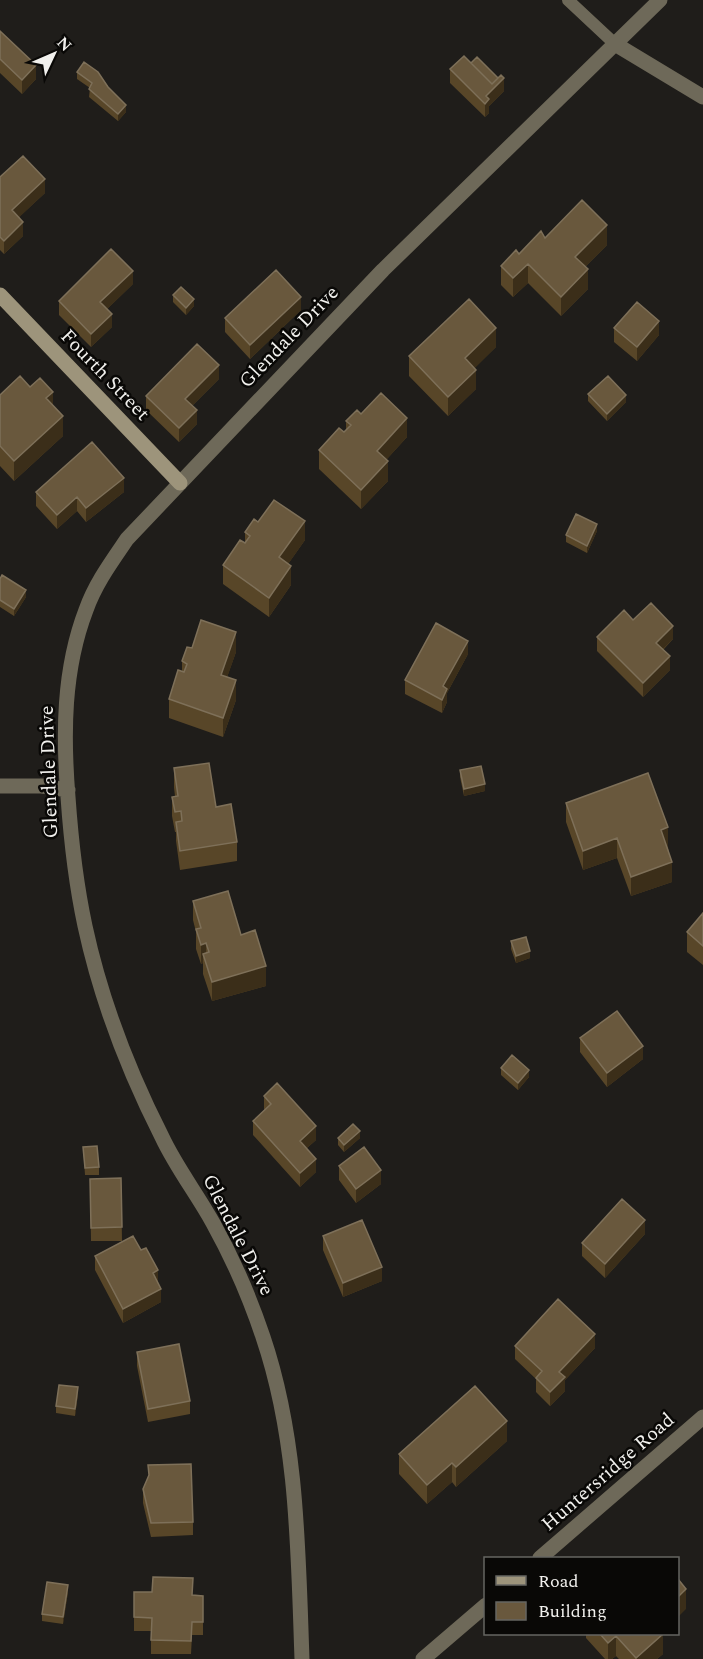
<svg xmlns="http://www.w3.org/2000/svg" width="703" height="1659" font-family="Spectral,serif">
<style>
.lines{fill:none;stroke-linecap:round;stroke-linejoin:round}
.lane{stroke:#6e6959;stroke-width:12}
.street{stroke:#6e6959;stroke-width:15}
.secondary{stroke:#9d947b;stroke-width:15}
.wall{fill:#584628}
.shaded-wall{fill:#3b2e19}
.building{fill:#69583d;stroke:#7e7059;stroke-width:1.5}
.labels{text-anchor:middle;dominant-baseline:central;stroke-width:5;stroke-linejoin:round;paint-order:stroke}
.street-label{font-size:20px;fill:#f1f0ed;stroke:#090806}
</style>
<rect width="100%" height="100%" fill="#1f1d1a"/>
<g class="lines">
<path class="lane" d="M568 0 615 44"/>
<path class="street" d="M615 44 703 97
M0 786H42L68 790
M540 1558 703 1417
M302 1659C298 1551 298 1440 263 1337 250 1298 233 1259 213 1223 197 1194 176 1167 162 1137 128 1070 101 1000 85 926 76 884 71 840 68 797 63 735 63 670 86 610 95 584 112 561 127 539L383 270 660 0
M423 1659 486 1605"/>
<path class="secondary" d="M0 295 180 483"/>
</g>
<path class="wall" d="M0 31 36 79 22 94 0 73Z
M471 63 504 91 489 106V113L485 117 450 83V69Z
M77 72H98L126 112 118 121 89 97 90 88 77 79Z
M0 177 45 193 19 217 23 236 4 254 0 250Z
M545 238 607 245 585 267 588 289 561 316 528 283 513 297 501 285V266Z
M133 284 107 309 112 327 91 347 59 315V301Z
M173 295 194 306 186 315 173 302Z
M301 310 250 359 225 332V318Z
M614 328 659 335 637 361 614 342Z
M496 347 474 368 476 389 448 416 409 376V356Z
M219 379 192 406 197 424 179 442 146 410V396Z
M30 387 53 405 63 436 14 481 0 466V395Z
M588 394 626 402 607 421 588 401Z
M361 414 407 437 386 460 388 481 361 509 319 469V450L344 432 346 430V421Z
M36 492H124L86 522 77 511 57 529 36 506Z
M258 522 305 540 288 564 291 585 269 617 223 584V565L245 543V532Z
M597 531 587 553 566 542V535Z
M0 579 26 597 14 616 0 607Z
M633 620 673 639 663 650 670 670 643 697 597 651V637Z
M192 648 236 652 227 677 236 700 223 737 169 718V699L182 671V661Z
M468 654 447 693V702L442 713 405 694V680Z
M174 768 216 807 237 842V861L180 870 176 841V832H175L172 816V797L175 796 174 788Z
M460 770 485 791 464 796 460 777Z
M566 803 668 847 672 882 631 896 617 858 583 870 566 822Z
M193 901 241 935 266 986 212 1001 203 974V963L201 964 196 949V932L193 920Z
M703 913V965L687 952V932Z
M511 941 530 958 516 963 511 949Z
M580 1038 643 1059 607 1087 580 1052Z
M501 1068 529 1077 518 1090 501 1075Z
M264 1096 316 1140 307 1148 316 1172 300 1187 253 1135V1121L264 1110Z
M338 1138H360L344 1152 338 1145Z
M83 1147 99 1167V1175H85Z
M339 1166 381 1184 356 1203 339 1180Z
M121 1178 122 1241H91L90 1179Z
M645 1234 605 1278 582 1256V1243Z
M323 1236 382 1281 343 1297 323 1250Z
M95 1256 158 1284 161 1302 123 1323 95 1270Z
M515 1346 595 1348 565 1380V1391L550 1406 536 1392V1379L515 1359Z
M137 1352 190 1401V1414L148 1422 137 1366Z
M78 1394 75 1416 56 1413V1406Z
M507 1441 456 1487 452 1482 427 1504 399 1474V1454Z
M143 1489 193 1522V1535L151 1537 143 1503Z
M68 1592 63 1624 42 1621V1614Z
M193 1595 203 1596V1635H192L191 1654H151V1631H134V1617Z
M586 1634H662L663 1654 657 1659H619L616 1656 612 1659H605L586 1638Z"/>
<path class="shaded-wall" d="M36 65V79L22 94V80Z
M504 78V91L489 106V113L485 117V104L486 96Z
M126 105V112L118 121V114Z
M45 179V193L12 224V210Z
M23 222V236L4 254V241Z
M607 225V245L575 277V257Z
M528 264V283L513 297V278Z
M588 269V289L561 316V297Z
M133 271V284L100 316V302Z
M301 297V310L250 359V345Z
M194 299V306L186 315V308Z
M112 314V327L91 347V334Z
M659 321V335L637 361V347Z
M496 328V347L465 378V358Z
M219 365V379L185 413V399Z
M476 370V389L448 416V397Z
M53 392V412L46 398Z
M626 395V402L607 421V414Z
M197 410V424L179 442V428Z
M63 416V436L14 481V461Z
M407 418V437L377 470V451Z
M388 461V481L361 509V490Z
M124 478V492L86 522V508Z
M77 497V511L57 529V515Z
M305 521V540L279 577V557Z
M597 524V531L587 553V546Z
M291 566V585L269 617V598Z
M26 590V597L14 616V609Z
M673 626V639L656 656V643Z
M236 632V652L221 695V675Z
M468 641V654L447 693V702L442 713V700L443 686Z
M670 656V670L643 697V683Z
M236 680V700L223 737V718Z
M485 784V791L464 796V789Z
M668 827V847L661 849V830Z
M617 838V858L583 870V851Z
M672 862V882L631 896V877Z
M206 943V963L203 954V963L201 964V945Z
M530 951V958L516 963V956Z
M266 966V986L212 1001V982Z
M643 1046V1059L607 1087V1073Z
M529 1070V1077L518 1090V1083Z
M316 1126V1140L300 1154V1141Z
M360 1131V1138L344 1152V1145Z
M316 1159V1172L300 1187V1173Z
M381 1170V1184L356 1203V1189Z
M645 1220V1234L605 1278V1264Z
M382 1267V1281L343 1297V1283Z
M158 1270V1284L153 1273Z
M161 1289V1302L123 1323V1309Z
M595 1334V1348L565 1380V1391L550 1406V1392L559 1372Z
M78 1387V1394L75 1416V1409Z
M507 1421V1441L456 1487V1467Z
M452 1463V1482L427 1504V1485Z
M68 1585V1592L63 1624V1617Z
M686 1589V1609L678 1617V1597Z
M663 1634V1654L657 1659H636Z
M616 1636V1656L612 1659H608V1643Z"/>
<path class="building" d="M0 31 36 65 22 80 0 59Z
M464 56 492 84 501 75 504 78 486 96 489 99 485 104 450 69Z
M477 57 498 78 492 84 471 63Z
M84 62 98 72 108 87 126 105 118 114 89 89 92 83 77 72Z
M23 156 45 179 12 210 23 222 4 241 0 237V177Z
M582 200 607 225 575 257 588 269 561 297 528 264 513 278 501 266 516 250 519 254 541 231 545 238Z
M111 249 133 271 100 302 112 314 91 334 59 301Z
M276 270 301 297 250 345 225 318Z
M181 287 194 299 186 308 173 295Z
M469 299 496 328 465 358 476 370 448 397 409 356Z
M637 302 659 321 637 347 614 328Z
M197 344 219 365 185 399 197 410 179 428 146 396Z
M20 376 30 387 40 378 53 392 46 398 63 416 14 461 0 446V395Z
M608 376 626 395 607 414 588 394Z
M381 393 407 418 377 451 388 461 361 490 319 450 339 428 344 432 351 425 346 421 357 410 361 414Z
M92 442 124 478 86 508 77 497 57 515 36 492Z
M274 500 305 521 279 557 291 566 269 598 223 565 240 540 245 543 250 536 245 532 254 519 258 522Z
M576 514 597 524 587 546 566 535Z
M2 575 26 590 14 609 0 600V579Z
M651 603 673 626 656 643 670 656 643 683 597 637 624 610 633 620Z
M201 620 236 632 221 675 236 680 223 718 169 699 178 670 184 672 187 664 182 661 187 647 192 648Z
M436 623 468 641 443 686 447 689 442 700 405 680Z
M209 763 216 807 231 804 237 842 180 851 176 822 182 821 181 811 175 812 172 797 178 796 174 768Z
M481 766 485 784 464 789 460 770Z
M648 773 668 827 661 830 672 862 631 877 617 838 583 851 566 803Z
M228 891 241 935 255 930 266 966 212 982 203 954 209 952 206 943 201 945 196 929 201 928 193 901Z
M703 913V946L687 932Z
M526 937 530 951 516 956 511 941Z
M617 1011 643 1046 607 1073 580 1038Z
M512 1055 529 1070 518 1083 501 1068Z
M277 1083 316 1126 300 1141 316 1159 300 1173 253 1121 271 1104 264 1096Z
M353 1124 360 1131 344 1145 338 1138Z
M97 1146 99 1167 85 1168 83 1147Z
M364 1147 381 1170 356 1189 339 1166Z
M121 1178 122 1227 91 1228 90 1179Z
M622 1199 645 1220 605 1264 582 1243Z
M362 1220 382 1267 343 1283 323 1236Z
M133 1236 141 1250 146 1248 158 1270 153 1273 161 1289 123 1309 95 1256Z
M558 1299 595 1334 559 1372 565 1377 550 1392 536 1378 542 1371 515 1346Z
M179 1344 190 1401 148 1409 137 1352Z
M59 1385 78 1387 75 1409 56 1406Z
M475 1386 507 1421 456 1467 452 1463 427 1485 399 1454Z
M191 1464 193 1522 151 1523 143 1489 149 1475 148 1465Z
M153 1577 193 1578 192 1595 203 1596V1622H192L191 1641 151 1640 152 1618 134 1617V1592H152Z
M678 1579 686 1589 678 1597Z
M47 1582 68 1585 63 1617 42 1614Z
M600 1634H663L636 1658 616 1636 608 1643Z"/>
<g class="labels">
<g class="street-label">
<text transform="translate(289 337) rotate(-46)">Glendale Drive</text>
<text transform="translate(105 375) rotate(46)">Fourth Street</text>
<text transform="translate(49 772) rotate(-92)">Glendale Drive</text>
<text transform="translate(238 1235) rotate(63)">Glendale Drive</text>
<text transform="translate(608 1472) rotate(-41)">Huntersridge Road</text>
</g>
</g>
<rect x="484" y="1557" width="195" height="78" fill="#090806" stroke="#666562" stroke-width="1.5"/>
<rect x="496" y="1576" width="30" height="9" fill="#9d947b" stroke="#666562" stroke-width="1.5"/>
<text x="538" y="1587" font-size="18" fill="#f1f0ed">Road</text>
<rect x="496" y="1602" width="30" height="18" fill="#69583d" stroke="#666562" stroke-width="1.5"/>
<text x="538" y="1617" font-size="18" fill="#f1f0ed">Building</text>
<g transform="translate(54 54) rotate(46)" stroke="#090806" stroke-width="4.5" paint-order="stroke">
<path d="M0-4.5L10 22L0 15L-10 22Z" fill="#f1f0ed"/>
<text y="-9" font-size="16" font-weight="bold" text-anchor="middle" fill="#f1f0ed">N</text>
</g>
</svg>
